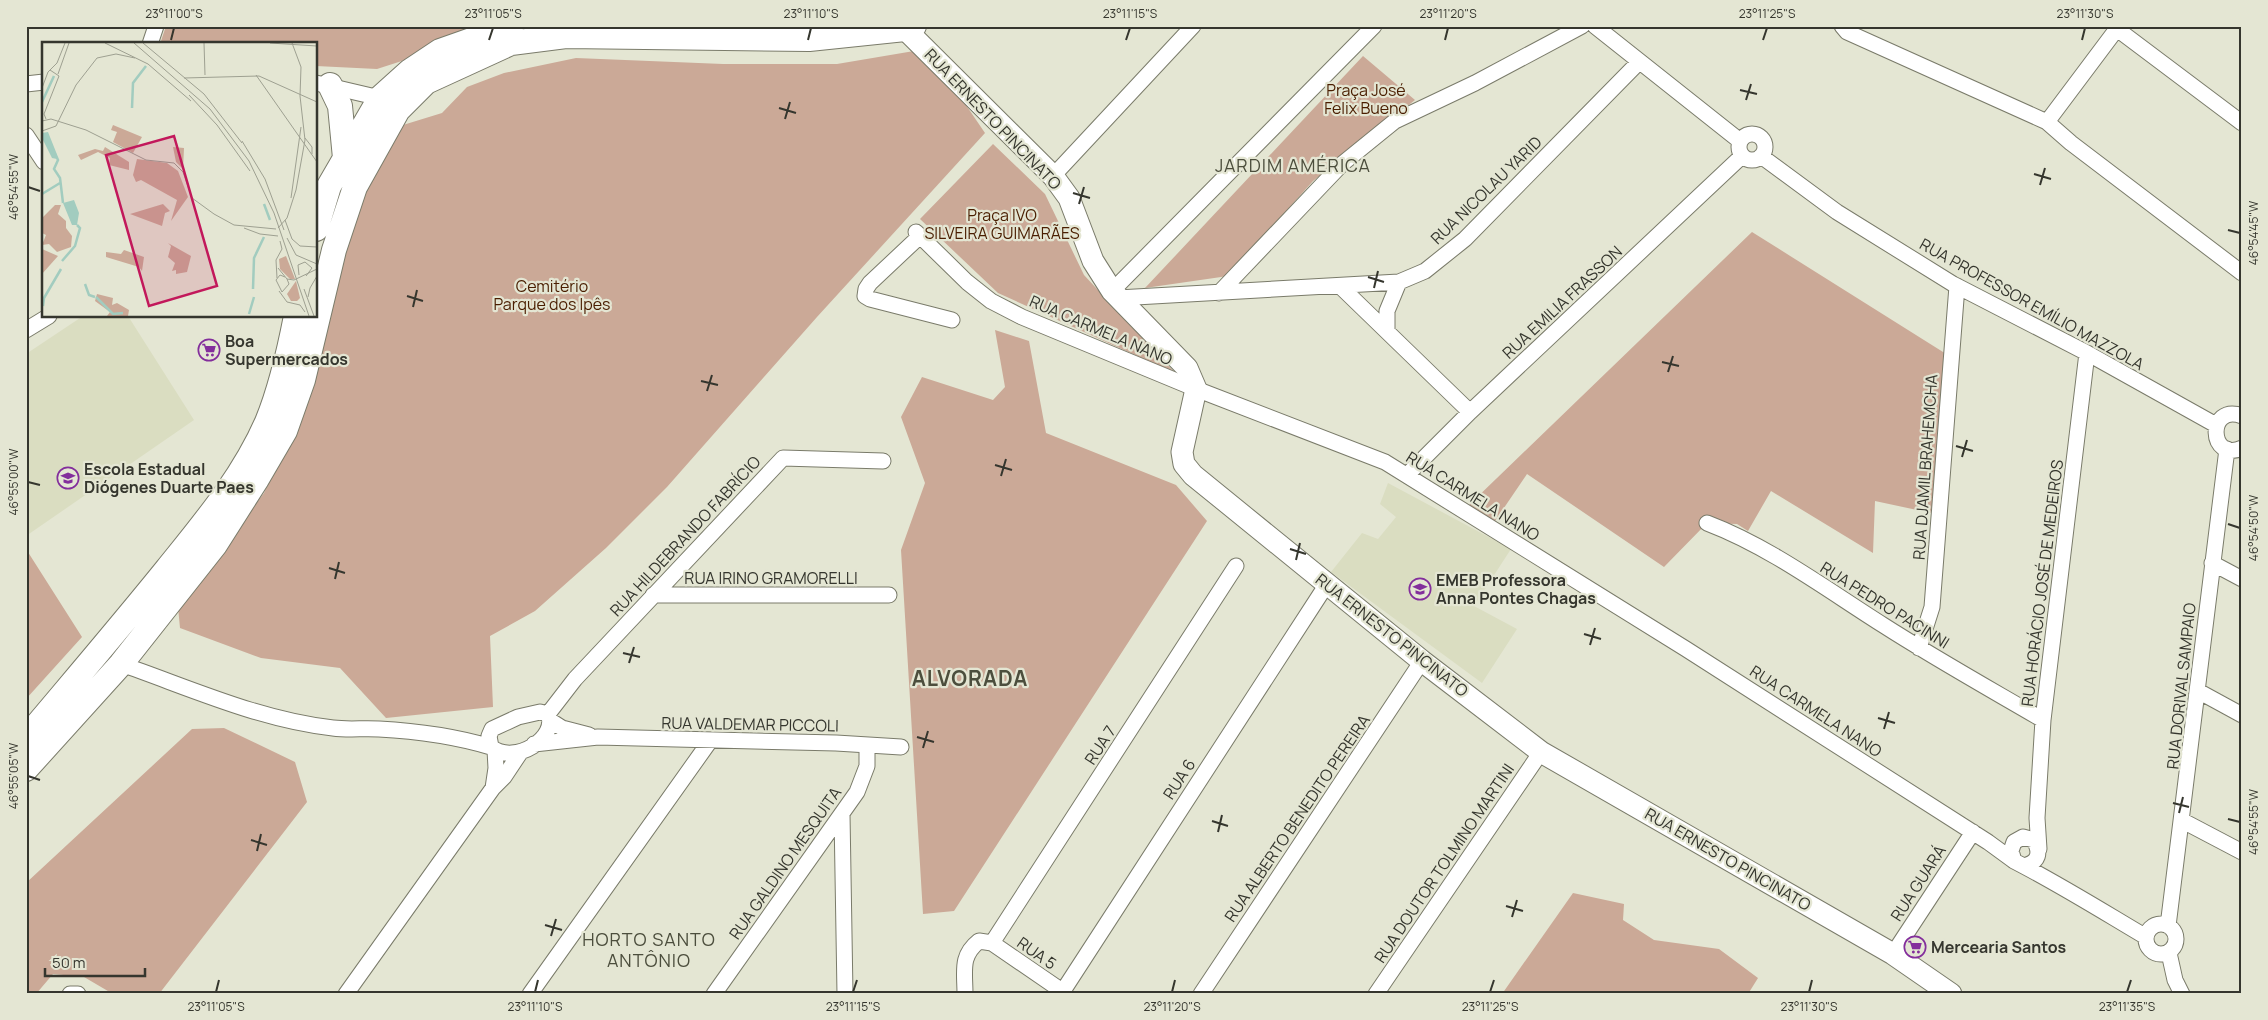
<svg xmlns="http://www.w3.org/2000/svg" width="2268" height="1020" font-family="Manrope,sans-serif">
<style>
.built{fill:#daddc1}
.green{fill:#cba997}
.lines{fill:none;stroke-linecap:round;stroke-linejoin:round}
.street-casing{stroke:#7a7b6a;stroke-width:17}
.secondary-casing{stroke:#7a7b6a;stroke-width:23}
.primary-casing{stroke:#7a7b6a;stroke-width:26}
.street{stroke:#fff;stroke-width:15}
.secondary{stroke:#fff;stroke-width:21}
.primary{stroke:#fff;stroke-width:24}
.ticks{fill:none;stroke:#35362e;stroke-width:2}
.labels{text-anchor:middle;dominant-baseline:central;stroke-width:4.5;stroke-linejoin:round;paint-order:stroke}
.park-label{font-size:16px;fill:#4a1e00;stroke:#e4e6d3}
.street-label{font-size:16px;fill:#35362e;stroke:#e4e6d3}
.poi-label{font-size:16px;font-weight:bold;fill:#35362e;stroke:#e4e6d3;text-anchor:start}
.neighbourhood-label{font-size:18px;letter-spacing:1px;fill:#4c4e3d;stroke:#e4e6d3}
.district-label{font-size:21px;font-weight:bold;letter-spacing:1px;fill:#4c4e3d;stroke:#e4e6d3}
.inset-river{fill:none;stroke:#a2ccbf;stroke-width:2.5}
.inset-road{fill:none;stroke:#9ea091;stroke-width:1}
.view{fill:#c2185b;fill-opacity:0.15;stroke:#c2185b;stroke-width:2.5}
.inset-edge{fill:none;stroke:#35362e;stroke-width:2.5}
.neatline{fill:none;stroke:#35362e;stroke-width:2}
.ticks-label{font-size:12px;text-anchor:middle;fill:#35362e}
</style>
<rect width="100%" height="100%" fill="#e4e6d3"/>
<path class="built" d="M83 316H128L194 420 26 536V354Z
M1388 483 1511 549 1474 606 1517 629 1482 683 1331 572 1362 533 1378 539 1396 517 1380 504Z"/>
<path class="green" d="M166 26H475L408 59 377 69 316 66V44H160Z
M914 51 953 86 985 133 817 317 667 487 606 548 535 611 490 636 493 707 386 718 340 668 261 658 180 628 178 607 264 493 291 435 360 196 403 125 442 113 467 87 504 73 576 58 723 64H837Z
M1363 56 1415 100 1313 181 1228 276 1145 288Z
M993 144 1045 194 1084 275 1175 373 998 293 920 219Z
M1752 232 1951 357 1931 513 1875 501 1873 553 1771 491 1748 531 1737 524 1707 523 1664 567 1527 474 1491 527 1468 506Z
M995 330 1029 341 1046 433 1176 485 1207 521 954 911 923 914 901 550 925 483 901 417 922 377 993 400 1005 387Z
M26 549 82 637 26 699Z
M224 728 295 762 307 802 159 994H113L84 977 53 974 36 994H26V883L192 729Z
M1573 893 1624 904 1623 920 1654 940 1719 949 1758 978 1748 994H1502Z"/>
<g class="lines">
<g class="street-casing">
<path id="street" d="M1595 26 1740 141
M1842 26 1847 32 2047 122 2071 143 2242 273
M2117 29 2242 123
M150 44 156 26
M316 83 380 98 387 103
M26 84 44 82
M2047 122 2119 26
M1739 147a13 13 0 1 1 26 0a13 13 0 1 1-26 0Z
M26 135 44 162
M1761 156 1837 212 1953 284 2087 353 2216 425
M1053 176 1193 26
M916 232 967 282 991 301 1022 317 1196 389 1385 462 1686 649 1988 842 2014 861
M920 236 870 283 866 289 865 296 870 299 952 320
M1341 287 1470 412
M1112 291 1374 26
M1219 293 1342 164 1395 121 1475 83 1582 26
M1118 298 1399 282 1425 271 1465 239 1639 62
M26 330 49 316
M1387 330V311L1399 282
M2242 416C2206 403 2209 463 2242 448
M1407 475 1470 412 1742 156
M1707 523C1770 547 1826 589 1883 625 1936 659 1990 689 2043 720
M2212 563 2242 579
M653 595H889
M1919 648 1932 607 1957 286
M121 664C190 688 260 720 333 728 348 730 364 728 379 729 417 731 454 736 491 747
M2198 691 2242 715
M540 712 548 714C559 737 515 766 491 747L489 736 492 729 518 717Z
M548 714 575 679 783 458 883 461
M551 721 562 728 589 735
M534 744 598 737 836 743 901 747
M493 788 496 768 495 750
M842 814 845 994
M2183 821 2242 852
M2039 849 2037 818 2043 720 2087 353
M2024 866C2039 862 2041 853 2034 840L2023 837 2014 842 2011 851 2014 861C2059 884 2102 911 2146 937
M2146 939a15 15 0 1 1 30 0a15 15 0 1 1-30 0Z
M2168 926 2227 449
M992 943 1236 566
M2169 953 2175 980 2182 994
M1893 954 1973 832
M70 994H78
M346 994 493 788 504 777 520 753
M530 994 710 741
M714 994 857 792 867 766V746
M965 994C965 971 960 956 979 941L992 943 1062 991
M1061 994 1327 584
M1201 994 1422 661
M1376 994 1541 752"/>
</g>
<g class="secondary-casing">
<path id="secondary" d="M905 29 1053 176 1069 198 1093 261 1112 291 1187 368 1196 389 1182 452 1184 464 1193 475 1422 661 1541 752 1893 954 1951 994"/>
</g>
<g class="primary-casing">
<path id="primary" d="M330 85 340 106 345 158
M316 229 329 186 380 98 410 71 440 51 511 26
M26 738C73 682 121 626 167 569 204 523 243 477 267 422 281 388 289 352 296 316
M26 769 121 664 215 545 257 479 285 431 303 380 334 250 355 187 398 110 426 82 511 43 566 36 809 39 905 29 914 26"/>
</g>
<use href="#street" class="street"/>
<use href="#secondary" class="secondary"/>
<use href="#primary" class="primary"/>
</g>
<path class="ticks" d="M171 40 174 28M489 40 493 28M808 40 811 28M1126 40 1130 28M1445 40 1448 28M1763 40 1767 28M2082 40 2085 28M1740 90 1757 94M1746 100 1751 84M779 108 796 113M785 119 790 102M2034 174 2051 179M2040 185 2045 168M28 187 40 191M1073 193 1090 198M1079 204 1084 187M2228 230 2240 233M1368 277 1384 282M1374 288 1378 271M407 296 423 301M413 307 417 290M1662 362 1679 366M1668 372 1673 356M701 381 718 385M707 391 712 375M1956 446 1973 451M1962 457 1967 440M995 465 1012 470M1001 476 1006 459M28 482 40 485M2228 524 2240 528M1290 549 1306 554M1296 560 1300 543M329 568 345 573M335 579 339 562M1584 634 1601 639M1590 645 1595 628M623 653 640 657M629 663 634 647M1878 718 1895 723M1884 729 1889 712M917 737 934 742M923 748 928 731M28 776 40 780M2173 803 2189 807M2179 813 2183 797M2228 819 2240 822M1212 821 1228 826M1218 832 1222 815M251 840 267 845M257 851 261 834M1506 906 1523 911M1512 917 1517 900M545 925 562 930M551 936 556 919M216 992 219 980M535 992 538 980M853 992 857 980M1172 992 1175 980M1490 992 1494 980M1809 992 1812 980M2127 992 2131 980"/>
<defs>
<g id="supermarket-ring" transform="scale(1.125)"><circle r="9.5" fill="#e4e6d3" stroke="#832e9c" stroke-width="1.5"/><path d="M-6-5.5h2.5l.6 2H6L4.5 2H-2.5L-4.4-4H-6ZM-1.5 3.2a1.3 1.3 0 1 0 .1 0ZM3 3.2a1.3 1.3 0 1 0 .1 0Z" fill="#832e9c"/></g>
<g id="school-ring" transform="scale(1.125)"><circle r="9.5" fill="#e4e6d3" stroke="#832e9c" stroke-width="1.5"/><path d="M0-5L7-2L0 1L-7-2ZM-4 1L0 2.5L4 1V4Q0 6-4 4Z" fill="#832e9c"/></g>
</defs>
<g fill-rule="evenodd">
<use href="#supermarket-ring" x="209" y="350"/>
<use href="#school-ring" x="68" y="478"/>
<use href="#school-ring" x="1420" y="589"/>
<use href="#supermarket-ring" x="1915" y="947"/>
</g>
<g class="labels">
<g class="park-label">
<text x="1366" y="90">Praça José<tspan x="1366" dy="18">Felix Bueno</tspan></text>
<text x="1002" y="215">Praça IVO<tspan x="1002" dy="18">SILVEIRA GUIMARÃES</tspan></text>
<text x="552" y="286">Cemitério<tspan x="552" dy="18">Parque dos Ipês</tspan></text>
</g>
<g class="street-label">
<text transform="translate(993 119) rotate(46)">RUA ERNESTO PINCINATO</text>
<text transform="translate(1486 190) rotate(-44)">RUA NICOLAU YARID</text>
<text transform="translate(1562 302) rotate(-43)">RUA EMILIA FRASSON</text>
<text transform="translate(2032 304) rotate(29)">RUA PROFESSOR EMÍLIO MAZZOLA</text>
<text transform="translate(1101 330) rotate(23)">RUA CARMELA NANO</text>
<text transform="translate(1925 467) rotate(-86)">RUA DJAMIL BRAHEMCHA</text>
<text transform="translate(1473 496) rotate(32)">RUA CARMELA NANO</text>
<text transform="translate(685 536) rotate(-47)">RUA HILDEBRANDO FABRÍCIO</text>
<text x="771" y="578">RUA IRINO GRAMORELLI</text>
<text transform="translate(2042 583) rotate(-83)">RUA HORÁCIO JOSÉ DE MEDEIROS</text>
<text transform="translate(1885 605) rotate(32)">RUA PEDRO PACINNI</text>
<text transform="translate(1392 635) rotate(38)">RUA ERNESTO PINCINATO</text>
<text transform="translate(2181 686) rotate(-84)">RUA DORIVAL SAMPAIO</text>
<text transform="translate(1816 711) rotate(33)">RUA CARMELA NANO</text>
<text transform="translate(750 724) rotate(1)">RUA VALDEMAR PICCOLI</text>
<text transform="translate(1100 745) rotate(-57)">RUA 7</text>
<text transform="translate(1179 779) rotate(-57)">RUA 6</text>
<text transform="translate(1297 818) rotate(-56)">RUA ALBERTO BENEDITO PEREIRA</text>
<text transform="translate(1728 859) rotate(30)">RUA ERNESTO PINCINATO</text>
<text transform="translate(785 863) rotate(-55)">RUA GALDINO MESQUITA</text>
<text transform="translate(1444 863) rotate(-56)">RUA DOUTOR TOLMINO MARTINI</text>
<text transform="translate(1918 883) rotate(-57)">RUA GUARÁ</text>
<text transform="translate(1037 953) rotate(35)">RUA 5</text>
</g>
<g class="poi-label">
<text x="225" y="341">Boa<tspan x="225" dy="18">Supermercados</tspan></text>
<text x="84" y="469">Escola Estadual<tspan x="84" dy="18">Diógenes Duarte Paes</tspan></text>
<text x="1436" y="580">EMEB Professora<tspan x="1436" dy="18">Anna Pontes Chagas</tspan></text>
<text x="1931" y="947">Mercearia Santos</text>
</g>
<g class="neighbourhood-label">
<text x="1293" y="165">JARDIM AMÉRICA</text>
<text x="649" y="939">HORTO SANTO<tspan x="649" dy="21">ANTÔNIO</tspan></text>
</g>
<g class="district-label">
<text x="970" y="678">ALVORADA</text>
</g>
</g>
<g transform="translate(42 42)">
<rect width="275" height="275" fill="#e4e6d3"/>
<path d="M71 83 100 95 91 111 71 100 75 90 69 88ZM63 105 87 120V128L67 123 68 116 56 110 39 118 36 113 53 107 61 109ZM131 105 142 106 141 127 134 120ZM95 117 125 121 136 129 146 155 141 162 136 159 141 162 129 179 135 158 99 138 94 140 91 133ZM121 162 128 169 123 171 120 184 88 172ZM13 163H19L16 172 24 179V186L30 194 29 205 15 210 7 202 0 203 4 193 0 191V176ZM126 201 149 214 145 230 134 232V228L130 229 133 221 126 215 129 204ZM0 207 16 214 0 232ZM82 208 102 215 100 229 97 225 64 215V210L79 212ZM244 214 253 237H248L238 227 237 217ZM254 239 258 256 255 259H249L245 252ZM55 252 71 256 70 263 75 261 87 268 86 274H65L68 270 53 259Z" fill="#cba997"/>
<path d="M6 90 14 110 15 117 10 116 0 96V91ZM32 158 37 171 35 183H30L21 161Z" fill="#a2ccbf"/>
<path class="inset-river" d="M0 60 12 34M90 66 91 41 104 24M13 111 16 118 12 127 18 136 21 161M0 152 18 141M222 162 228 178M20 219 33 204 38 186 35 183M43 242 47 253 53 255M211 247 212 216 222 195M54 255 71 272 81 271M1 264 2 256 19 227M207 272 212 255"/>
<path class="inset-road" d="M63 1 106 22 149 59M92 1 168 67 207 119 232 171 267 274M101 1 162 52 200 101M162 1 163 33M228 1 275 4M16 32 27 1M214 33 275 120M142 36 217 34 275 60M0 46 6 30 15 21 23 1M147 53 175 83 208 129M4 77 2 72 17 34 8 28M0 79 9 77 44 88 104 118 132 121 141 130 150 156 172 172 192 183 234 187M0 89 14 84 34 43 55 16 74 12 93 16M263 96 270 105V112M200 99 223 137 242 188M249 156 259 85M243 178 250 197 258 204 275 205M202 186 218 192 236 194M236 186 245 176 254 148 263 98 258 54 259 25 250 1M245 196 254 213 275 222M236 226 245 237 247 242 240 250 234 238 238 233 243 235M257 233 256 223 263 220 270 226 264 234M235 236 234 218 240 207 238 199M245 237 252 238 275 227M262 247 272 274M237 249 245 260 258 263 263 270M266 255 268 246 275 234"/>
<path class="view" d="M132 94 175 244 107 264 64 113Z"/>
<rect width="275" height="275" class="inset-edge"/>
</g>
<rect width="2268" height="1020" fill="none" stroke="#e4e6d3" stroke-width="55"/>
<path d="M45 968v8h100v-8" fill="none" stroke="#35362e" stroke-width="2.5"/>
<text x="52" y="968" font-size="15" fill="#35362e" stroke="#e4e6d3" stroke-width="4" paint-order="stroke">50 m</text>
<rect x="28" y="28" width="2212" height="964" class="neatline"/>
<g class="ticks-label">
<text x="174" y="18">23°11'00"S</text>
<text x="493" y="18">23°11'05"S</text>
<text x="811" y="18">23°11'10"S</text>
<text x="1130" y="18">23°11'15"S</text>
<text x="1448" y="18">23°11'20"S</text>
<text x="1767" y="18">23°11'25"S</text>
<text x="2085" y="18">23°11'30"S</text>
<text transform="translate(14 187) rotate(-90)" y="4">46°54'55"W</text>
<text transform="translate(2254 233) rotate(-90)" y="4">46°54'45"W</text>
<text transform="translate(14 482) rotate(-90)" y="4">46°55'00"W</text>
<text transform="translate(2254 528) rotate(-90)" y="4">46°54'50"W</text>
<text transform="translate(14 776) rotate(-90)" y="4">46°55'05"W</text>
<text transform="translate(2254 822) rotate(-90)" y="4">46°54'55"W</text>
<text x="216" y="1011">23°11'05"S</text>
<text x="535" y="1011">23°11'10"S</text>
<text x="853" y="1011">23°11'15"S</text>
<text x="1172" y="1011">23°11'20"S</text>
<text x="1490" y="1011">23°11'25"S</text>
<text x="1809" y="1011">23°11'30"S</text>
<text x="2127" y="1011">23°11'35"S</text>
</g>
</svg>
